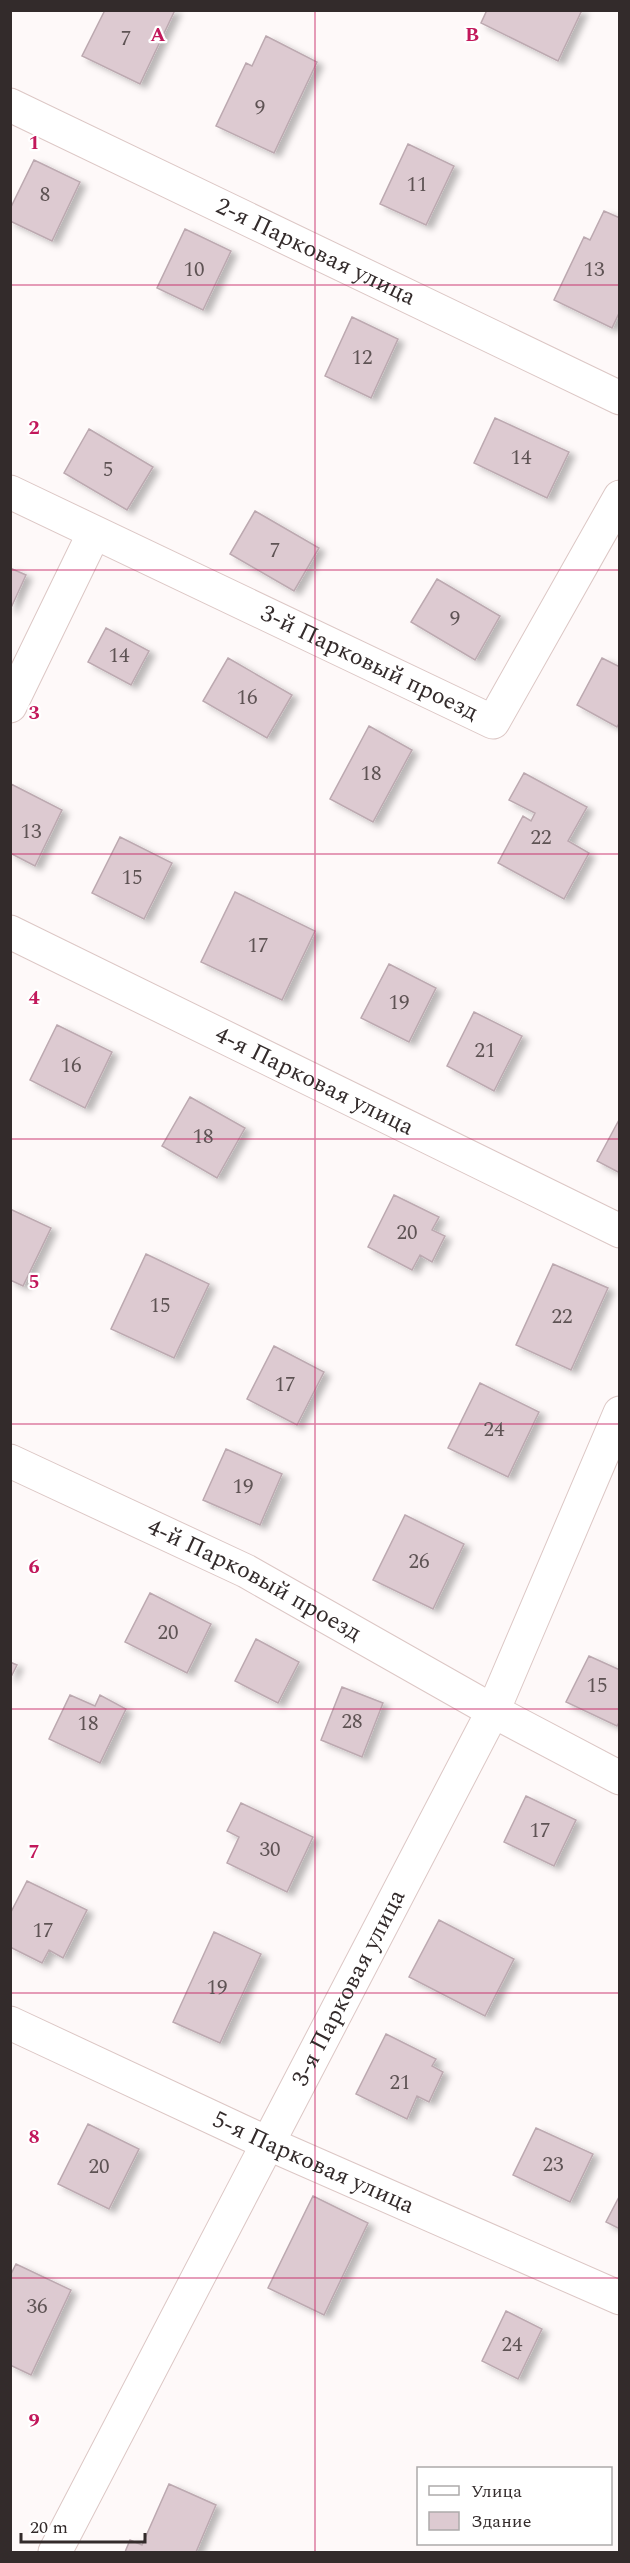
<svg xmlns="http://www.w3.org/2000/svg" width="630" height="2563" font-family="Spectral,serif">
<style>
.building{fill:#ddcad1;stroke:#bca9b0;stroke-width:1.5;filter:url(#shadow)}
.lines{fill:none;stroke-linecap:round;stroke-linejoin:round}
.minor-casing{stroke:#dcc7c5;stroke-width:35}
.minor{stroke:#fff;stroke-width:33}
.grid{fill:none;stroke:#c2185b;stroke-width:1.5;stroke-opacity:0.55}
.labels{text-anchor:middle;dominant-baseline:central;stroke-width:4.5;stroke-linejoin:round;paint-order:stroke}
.number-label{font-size:21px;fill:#5e5354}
.street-label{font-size:24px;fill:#332b2b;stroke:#fff}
.grid-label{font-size:20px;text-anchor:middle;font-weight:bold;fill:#c2185b;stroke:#fff;stroke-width:4.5;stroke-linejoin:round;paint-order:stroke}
</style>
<defs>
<filter id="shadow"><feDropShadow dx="6" dy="4" stdDeviation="3" flood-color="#0004"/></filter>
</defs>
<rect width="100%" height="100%" fill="#fef9f9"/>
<path class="building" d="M105 10H175L140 84 82 56Z
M487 10H582L558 61 481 23Z
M266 36 317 62 274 153 216 126 246 63 252 66Z
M408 144 454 166 426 225 380 204Z
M34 160 80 182 52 241 10 221V209Z
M604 211 620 218V311L612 328 554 300 584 237 590 240Z
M185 229 231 251 203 310 157 288Z
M352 317 398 339 371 398 325 376Z
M495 418 569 452 547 498 474 463Z
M89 429 153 467 127 510 64 473Z
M255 511 319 548 294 591 230 554Z
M10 568 26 575 10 610Z
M437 579 500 616 475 660 411 622Z
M106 628 149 651 131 685 88 662Z
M228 658 292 695 267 738 203 701Z
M602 658 620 667V722L617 727 577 705Z
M369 726 412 750 373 822 330 799Z
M524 773 587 807 568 841 589 853 564 899 498 863 523 816 531 821 535 813 509 800Z
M11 784 62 810 35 866 10 853Z
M120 837 172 863 144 919 92 893Z
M235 892 315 931 282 1000 201 962Z
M389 964 436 988 409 1042 361 1018Z
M474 1012 522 1036 494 1091 447 1066Z
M57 1025 112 1052 85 1108 30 1080Z
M190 1097 245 1128 217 1178 162 1146Z
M620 1118V1173L597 1161Z
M394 1195 439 1217 432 1230 445 1236 432 1262 420 1255 412 1270 368 1247Z
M10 1209 51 1228 23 1286 10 1280Z
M146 1254 209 1284 174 1358 111 1329Z
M553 1264 608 1288 571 1370 516 1345Z
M274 1346 324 1372 297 1425 247 1399Z
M480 1383 539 1412 508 1477 448 1448Z
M226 1449 282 1474 260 1525 203 1500Z
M405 1515 464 1544 433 1609 373 1580Z
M150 1593 211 1624 187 1673 125 1642Z
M256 1639 299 1662 278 1703 235 1681Z
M589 1656 620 1670V1721L617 1726 566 1702Z
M10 1662 17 1665 10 1679Z
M342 1687 383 1703 362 1757 321 1740Z
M70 1695 95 1706 100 1695 126 1709 100 1763 49 1739Z
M526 1796 576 1820 554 1866 504 1842Z
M241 1803 313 1837 287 1892 227 1863 239 1837 227 1831Z
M27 1881 87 1910 63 1958 49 1950 42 1963 10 1947V1914Z
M439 1920 514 1959 485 2016 409 1977Z
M214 1932 261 1954 220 2043 173 2022Z
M386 2034 436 2059 432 2066 443 2072 429 2102 417 2096 407 2119 356 2094Z
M88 2124 139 2149 109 2209 58 2184Z
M536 2128 593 2154 570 2202 513 2175Z
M620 2195V2229L606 2222Z
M313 2196 368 2223 324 2315 268 2288Z
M16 2264 71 2290 31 2375 10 2365V2276Z
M506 2311 542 2329 518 2379 482 2361Z
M169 2484 216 2505 196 2552H125L130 2540 142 2545Z"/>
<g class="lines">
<g class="minor-casing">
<g id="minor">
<path id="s1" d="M10 105 620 398"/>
<path id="s2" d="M10 492 493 722 620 497"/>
<path d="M10 706 94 533"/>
<path id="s3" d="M10 932 620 1231"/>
<path id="s4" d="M10 1461 246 1571 493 1711 620 1778"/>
<path id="s5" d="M10 2023 267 2143 620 2298"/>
<path id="s6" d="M55 2552 493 1711 620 1413"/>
</g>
</g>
<use href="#minor" class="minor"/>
</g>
<path class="grid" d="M315 10V2552M10 285H620M10 570H620M10 854H620M10 1139H620M10 1424H620M10 1709H620M10 1993H620M10 2278H620"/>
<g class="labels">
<g class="number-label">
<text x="126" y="39">7</text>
<text x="260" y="108">9</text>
<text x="417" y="185">11</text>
<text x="45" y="195">8</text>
<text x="194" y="270">10</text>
<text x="594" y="270">13</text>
<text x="362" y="358">12</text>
<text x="521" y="458">14</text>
<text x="108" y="470">5</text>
<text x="275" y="551">7</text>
<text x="455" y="619">9</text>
<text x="119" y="656">14</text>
<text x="247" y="698">16</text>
<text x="371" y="774">18</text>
<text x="31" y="832">13</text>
<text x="541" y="838">22</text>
<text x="132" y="878">15</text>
<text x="258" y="946">17</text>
<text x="399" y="1003">19</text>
<text x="485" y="1051">21</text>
<text x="71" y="1066">16</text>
<text x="203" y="1137">18</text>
<text x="407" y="1233">20</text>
<text x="160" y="1306">15</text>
<text x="562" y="1317">22</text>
<text x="285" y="1385">17</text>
<text x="494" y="1430">24</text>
<text x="243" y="1487">19</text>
<text x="419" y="1562">26</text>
<text x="168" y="1633">20</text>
<text x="597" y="1686">15</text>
<text x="352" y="1722">28</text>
<text x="88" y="1724">18</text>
<text x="540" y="1831">17</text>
<text x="270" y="1850">30</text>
<text x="43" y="1931">17</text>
<text x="217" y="1988">19</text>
<text x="400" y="2083">21</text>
<text x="553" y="2165">23</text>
<text x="99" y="2167">20</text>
<text x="37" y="2307">36</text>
<text x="512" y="2345">24</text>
</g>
<g class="street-label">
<text stroke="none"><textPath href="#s1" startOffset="339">2-я Парковая улица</textPath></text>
<text stroke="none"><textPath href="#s2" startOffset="398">3-й Парковый проезд</textPath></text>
<text stroke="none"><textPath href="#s3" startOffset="339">4-я Парковая улица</textPath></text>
<text stroke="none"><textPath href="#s4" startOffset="272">4-й Парковый проезд</textPath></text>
<text stroke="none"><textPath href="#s6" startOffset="636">3-я Парковая улица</textPath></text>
<text stroke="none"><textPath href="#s5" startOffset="334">5-я Парковая улица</textPath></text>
</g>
</g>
<g class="grid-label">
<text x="158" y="41">A</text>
<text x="472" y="41">B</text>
<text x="34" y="149">1</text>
<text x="34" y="434">2</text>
<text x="34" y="719">3</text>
<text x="34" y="1004">4</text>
<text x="34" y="1288">5</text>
<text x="34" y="1573">6</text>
<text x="34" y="1858">7</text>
<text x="34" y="2143">8</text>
<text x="34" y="2427">9</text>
</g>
<rect width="630" height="2563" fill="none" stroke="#332b2b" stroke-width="24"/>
<rect x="417" y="2467" width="195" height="78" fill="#ffffff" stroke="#adaaaa" stroke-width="1.5"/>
<rect x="429" y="2486" width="30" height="9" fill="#ffffff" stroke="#adaaaa" stroke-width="1.5"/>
<text x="471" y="2497" font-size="18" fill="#332b2b">Улица</text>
<rect x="429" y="2512" width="30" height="18" fill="#ddcad1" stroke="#adaaaa" stroke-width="1.5"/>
<text x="471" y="2527" font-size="18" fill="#332b2b">Здание</text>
<path d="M21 2533v9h124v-9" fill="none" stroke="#332b2b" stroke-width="3"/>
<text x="30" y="2533" font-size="18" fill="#332b2b" stroke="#ffffff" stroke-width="4.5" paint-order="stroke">20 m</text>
</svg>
